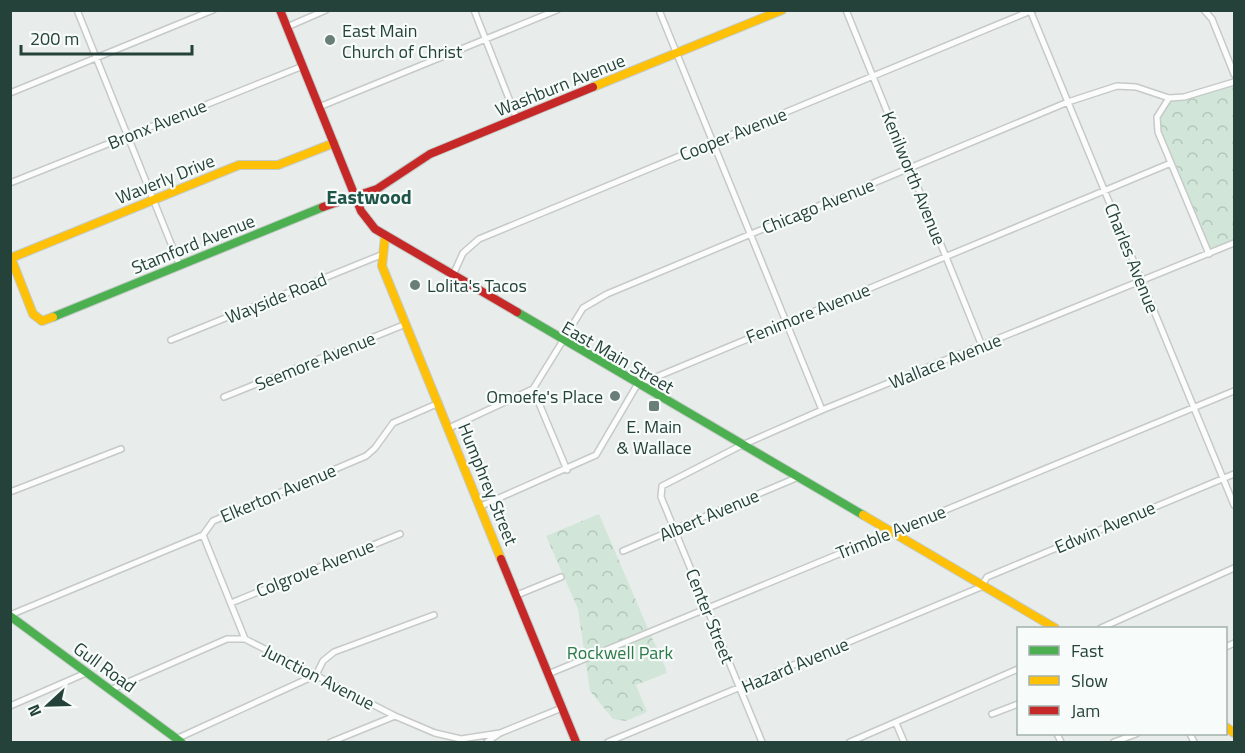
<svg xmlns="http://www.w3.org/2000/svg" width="1245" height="753" font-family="'Titillium Web',sans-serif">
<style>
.park{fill:url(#park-crowns)}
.pitch{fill:#d1e6d8}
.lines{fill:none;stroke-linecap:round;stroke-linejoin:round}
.street-casing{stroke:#c5cac8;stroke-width:8}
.fast-casing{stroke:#c3cbc8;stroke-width:10}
.slow-casing{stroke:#c3cbc8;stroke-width:10}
.jam-casing{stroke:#c3cbc8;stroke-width:10}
.street{stroke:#fcfcfc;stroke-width:5}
.fast{stroke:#4caf50;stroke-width:8}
.slow{stroke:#ffc107;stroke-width:8}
.jam{stroke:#c62828;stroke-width:8}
.poi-dot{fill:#697e78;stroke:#f7fbf9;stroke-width:2}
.labels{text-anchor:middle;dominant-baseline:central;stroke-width:4.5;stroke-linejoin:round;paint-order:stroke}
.poi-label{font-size:18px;fill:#24423a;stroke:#f7fbf9;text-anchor:start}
.street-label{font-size:18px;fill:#24423a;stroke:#f7fbf9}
.park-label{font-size:18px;fill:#2d7a4b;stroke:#f7fbf9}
.neighbourhood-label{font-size:20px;font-weight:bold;fill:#1f5548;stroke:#f7fbf9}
</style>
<defs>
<pattern id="park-crowns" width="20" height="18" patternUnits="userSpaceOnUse" patternTransform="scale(1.5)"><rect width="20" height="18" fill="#d1e6d8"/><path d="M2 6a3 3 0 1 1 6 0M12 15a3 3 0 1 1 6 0" fill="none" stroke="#b3c6ba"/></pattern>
</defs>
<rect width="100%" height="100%" fill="#e8edeb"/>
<path class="park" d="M1234 84V241L1209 251 1160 134 1159 114 1170 99Z
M599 514 667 673 636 685 647 712 626 721 613 719 590 691 578 609 546 536Z"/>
<path class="pitch" d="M654 642 666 669 643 678 632 650Z"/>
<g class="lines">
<g class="street-casing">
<path id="street" d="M77 10 180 266
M474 10 517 119
M659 10 822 410
M846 10 982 346
M1030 10 1234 505
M1204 10 1212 19 1234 74
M287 27 326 10
M10 93 213 10
M1169 98 1157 117 1158 132 1209 254
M319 107 557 10
M10 183 303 66
M453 275 463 253 479 239 1033 10
M171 340 381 255
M533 389 567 470
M224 397 406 324
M449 428 533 389 583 308 607 294 1068 102 1117 86 1136 87 1169 98 1184 97 1234 82
M10 492 121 449
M481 506 596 455 637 385 1171 163
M203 535 245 639 395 716 435 733 461 739 500 733
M623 551 796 478
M517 595 561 577
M231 603 400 534
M10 615 203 535 213 521 366 456 375 448 393 423 439 403
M1101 628 1234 568
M1226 647 1234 643
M548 674 1234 391
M110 690 227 639H245
M10 706 86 673
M992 714 1018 704
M896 723 904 742
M1057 734 1061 742
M1190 734 1194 742
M176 739 316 675 323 661 334 652 434 615
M331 742 395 716
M487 742 500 733 562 708
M608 742 981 587 987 577 1234 474
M762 742 661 497 662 486 740 446 822 410 1234 243
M850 742 1018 669
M1114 742 1136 734"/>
</g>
<g class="fast-casing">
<path id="fast" d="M517 312 863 515
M53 317 323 207
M10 616 181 742"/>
</g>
<g class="slow-casing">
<path id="slow" d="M593 87 782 10
M385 237 382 266 501 559
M53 317 42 321 33 314 11 258 239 165H278L334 143
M863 515 1055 628
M1226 727 1234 733"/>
</g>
<g class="jam-casing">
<path id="jam" d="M280 10 361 211 375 229 517 312
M323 207 377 189 430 154 593 87
M501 559 576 742"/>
</g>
<use href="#street" class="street"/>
<use href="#fast" class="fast"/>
<use href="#slow" class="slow"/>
<use href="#jam" class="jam"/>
</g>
<g class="poi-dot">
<circle cx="330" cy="40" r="6"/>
<circle cx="415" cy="285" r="6"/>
<circle cx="615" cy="396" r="6"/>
<rect x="648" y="400" width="12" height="12" rx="3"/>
</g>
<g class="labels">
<g class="poi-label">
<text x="342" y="30">East Main<tspan x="342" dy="21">Church of Christ</tspan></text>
<text x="427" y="285">Lolita's Tacos</text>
<text x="603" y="396" text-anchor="end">Omoefe's Place</text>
<text x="654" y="426" text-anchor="middle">E. Main<tspan x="654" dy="21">&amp; Wallace</tspan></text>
</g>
<g class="street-label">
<text transform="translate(560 85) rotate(-22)">Washburn Avenue</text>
<text transform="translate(157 124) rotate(-22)">Bronx Avenue</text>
<text transform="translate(733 134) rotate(-22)">Cooper Avenue</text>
<text transform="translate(914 178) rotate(68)">Kenilworth Avenue</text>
<text transform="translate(165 179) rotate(-22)">Waverly Drive</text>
<text transform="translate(818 206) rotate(-22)">Chicago Avenue</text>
<text transform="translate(193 244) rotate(-22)">Stamford Avenue</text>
<text transform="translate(1132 258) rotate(68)">Charles Avenue</text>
<text transform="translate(276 298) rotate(-22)">Wayside Road</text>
<text transform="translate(808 313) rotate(-22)">Fenimore Avenue</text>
<text transform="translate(618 357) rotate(30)">East Main Street</text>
<text transform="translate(315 361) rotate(-22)">Seemore Avenue</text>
<text transform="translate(945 361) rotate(-22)">Wallace Avenue</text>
<text transform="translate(488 484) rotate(68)">Humphrey Street</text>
<text transform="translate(278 493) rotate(-23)">Elkerton Avenue</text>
<text transform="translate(709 515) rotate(-23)">Albert Avenue</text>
<text transform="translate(1105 527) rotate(-23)">Edwin Avenue</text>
<text transform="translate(891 532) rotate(-22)">Trimble Avenue</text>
<text transform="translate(315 568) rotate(-22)">Colgrove Avenue</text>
<text transform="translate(710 616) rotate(68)">Center Street</text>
<text transform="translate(795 665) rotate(-23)">Hazard Avenue</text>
<text transform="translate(105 667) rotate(36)">Gull Road</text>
<text transform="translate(319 677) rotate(27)">Junction Avenue</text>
</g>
<g class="park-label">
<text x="620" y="652">Rockwell Park</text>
</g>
<g class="neighbourhood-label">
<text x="369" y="196">Eastwood</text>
</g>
</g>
<rect width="1245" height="753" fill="none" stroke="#24423a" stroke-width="24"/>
<rect x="1017" y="627" width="210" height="108" fill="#f7fbf9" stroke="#a3b1ad" stroke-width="1.5"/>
<rect x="1029" y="646" width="30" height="9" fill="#4caf50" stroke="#a3b1ad" stroke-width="1.5"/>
<text x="1071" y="657" font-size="18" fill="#24423a">Fast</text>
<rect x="1029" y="676" width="30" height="9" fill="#ffc107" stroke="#a3b1ad" stroke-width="1.5"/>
<text x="1071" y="687" font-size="18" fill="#24423a">Slow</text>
<rect x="1029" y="706" width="30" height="9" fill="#c62828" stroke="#a3b1ad" stroke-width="1.5"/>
<text x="1071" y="717" font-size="18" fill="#24423a">Jam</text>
<g transform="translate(48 705) rotate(248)" stroke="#f7fbf9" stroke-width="4.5" paint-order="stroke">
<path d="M0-4.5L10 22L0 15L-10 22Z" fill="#24423a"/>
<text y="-9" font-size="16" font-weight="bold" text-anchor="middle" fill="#24423a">N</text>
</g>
<path d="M21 45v9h171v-9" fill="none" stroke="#24423a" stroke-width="3"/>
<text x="30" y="45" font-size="18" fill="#24423a" stroke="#f7fbf9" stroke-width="4.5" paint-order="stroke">200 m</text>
</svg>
